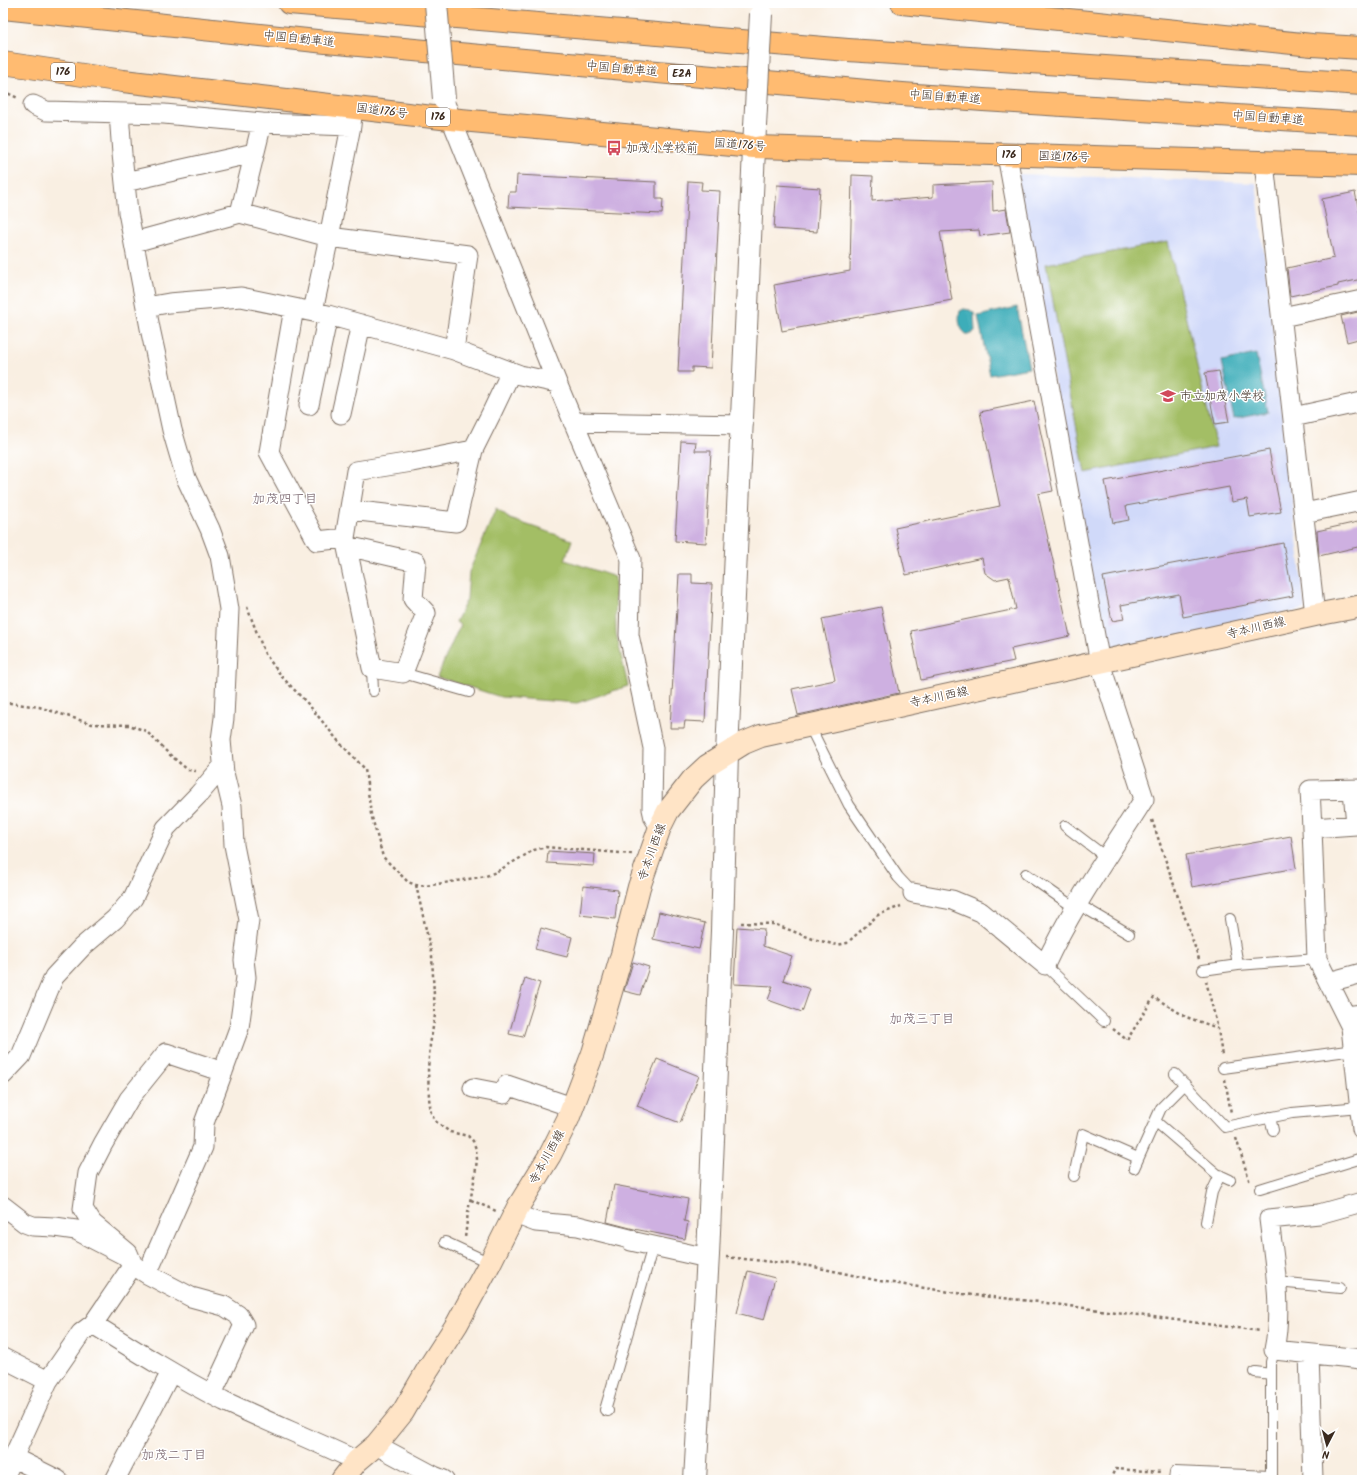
<svg xmlns="http://www.w3.org/2000/svg" width="1365" height="1483" font-family="Kalam,'Klee One',sans-serif">
<style>
.built{fill:#d0d9f9}
.green{fill:#a3be65;stroke:#6f7442}
.water{fill:#3dadb9;stroke:#3c6c6c}
.building{fill:#ceb0e1}
.lines{fill:none;stroke-linecap:round;stroke-linejoin:round}
.service-casing{stroke:#7e6f63;stroke-width:12}
.minor-casing{stroke:#7e6f63;stroke-width:21}
.tertiary-casing{stroke:#7e6f63;stroke-width:24}
.secondary-casing{stroke:#7e6f63;stroke-width:24}
.trunk-casing{stroke:#7e6f63;stroke-width:24}
.motorway-casing{stroke:#7e6f63;stroke-width:24}
.path{stroke:#7e6f63;stroke-width:2.5;stroke-dasharray:3 3;stroke-linecap:butt}
.service{stroke:#fff;stroke-width:10}
.minor{stroke:#fff;stroke-width:19}
.tertiary{stroke:#fff;stroke-width:22}
.secondary{stroke:#ffe4c6;stroke-width:22}
.trunk{stroke:#ffbb71;stroke-width:22}
.motorway{stroke:#ffbb71;stroke-width:22}
.tertiary-bridge-casing{stroke:#7e6f63;stroke-width:24;stroke-linecap:butt}
.tertiary-bridge{stroke:#fff;stroke-width:22}
.labels{text-anchor:middle;dominant-baseline:central;stroke-width:3;stroke-linejoin:round;paint-order:stroke}
.shield{fill:#fff;stroke:#766a62;stroke-width:1}
.shield-label{font-size:11px;font-weight:bold;fill:#3b2a1e}
.street-label{font-size:12px;fill:#3b2a1e;stroke:#fff}
.poi-label{font-size:12px;fill:#3b2a1e;stroke:#fff;text-anchor:start}
.neighbourhood-label{font-size:13px;fill:#6e5962;stroke:#fff}
</style>
<rect width="100%" height="100%" fill="#fff"/>
<filter id="ink" filterUnits="userSpaceOnUse"><feTurbulence type="fractalNoise" baseFrequency=".025" numOctaves="2"/><feDisplacementMap in="SourceGraphic" scale="8" xChannelSelector="R" yChannelSelector="G"/><feConvolveMatrix kernelMatrix="1 2 1 2 8 2 1 2 1" color-interpolation-filters="sRGB"/></filter>
<filter id="wash" filterUnits="userSpaceOnUse"><feTurbulence type="fractalNoise" baseFrequency=".012" numOctaves="4" result="noise"/><feDisplacementMap in="SourceGraphic" scale="16" xChannelSelector="R" yChannelSelector="G"/><feGaussianBlur stdDeviation="0.9" result="paint"/><feColorMatrix in="noise" values="0 0 0 0 0 0 0 0 0 0 0 0 0 0 0 0 0 1.4 0 .05"/><feComposite in="paint" operator="in"/></filter>
<g filter="url(#wash)">
<rect width="100%" height="100%" fill="#f9efe2"/>
<path class="built" d="M1016 174 1256 183 1305 609 1104 654Z"/>
<path class="green" d="M1168 242 1216 447 1085 473 1046 264Z
M496 509 510 519 572 540 565 560 615 577 616 633 628 686 577 703 501 697 437 677 460 625 456 622 467 599 469 572Z"/>
<path class="water" d="M1017 307 1029 368 990 375 978 316Z
M964 309 970 310 974 313 975 331 971 334H966C959 328 958 320 960 311Z
M1256 354 1268 412 1234 419 1222 361Z"/>
<g id="blocks">
<path class="building" d="M517 175 656 182V199H663L662 214 508 207 509 192H516Z
M852 175 873 176 872 201 897 199V200L933 197V185L992 182 993 211 1006 209 1010 232 980 236 979 230 940 232 952 300 782 331 774 285 850 271Z
M688 181 702 182 701 190 720 191 711 368 692 367V372H678Z
M777 185 820 188 817 232 774 229Z
M1355 192 1362 225V279L1338 284V286L1290 296 1287 268 1334 258 1322 199Z
M1362 311V338L1347 342 1341 316Z
M1219 371 1229 422 1215 424 1205 373Z
M1034 401 1053 491 1038 494 1070 636 1011 649 1014 661 921 680 911 631 1016 609 1009 577 995 580 985 573 982 558 906 575 895 528 1000 506 980 412Z
M681 441 696 442 695 451H711L706 543 675 541Z
M1269 450 1281 512 1250 517 1247 499 1232 502 1229 487 1126 506 1129 520 1113 523 1105 481Z
M1362 521V546L1319 556 1317 531Z
M1283 543 1293 596 1183 617 1179 594 1121 605 1124 619 1112 621 1103 577Z
M679 574H692V583L712 584 705 722 685 721 684 728H670Z
M881 607 899 693 798 715 792 689 835 680 822 619Z
M1291 836 1296 868 1192 887 1186 855Z
M548 851 595 854 594 866 547 863Z
M583 886 618 890 615 919 580 915Z
M659 912 705 923 699 949 653 939Z
M737 927 764 929 763 946 792 956 783 980 810 989 802 1012 768 1000 773 986 734 984Z
M541 928 572 937 567 957 535 949Z
M633 962 649 967 640 995 624 991Z
M525 978 540 983 523 1037 509 1034Z
M657 1059 699 1076 680 1123 637 1106Z
M614 1185 688 1199 684 1221 688 1222 685 1239 634 1229 607 1222Z
M748 1271 775 1278 764 1320 737 1313Z"/>
</g>
</g>
<g filter="url(#ink)">
<use href="#blocks" fill-opacity="0" stroke="#7e6f63" stroke-width="1"/>
<g class="lines">
<g class="service-casing">
<path id="service" d="M372 668 373 691
M403 673 469 692
M809 725 849 805 898 877 913 893
M1065 826 1107 858
M1026 874 1075 908
M1078 904 1129 934
M1230 919 1238 965
M1045 965 1104 1021
M1203 970 1238 965 1317 959
M1223 1068 1354 1050
M1175 1074 1225 1127 1292 1113 1360 1107
M1270 1117 1273 1130
M1155 1121 1217 1174 1230 1180
M1134 1168 1161 1108 1185 1084
M1074 1176 1083 1134 1138 1158
M1260 1189 1362 1158
M1206 1222 1212 1192 1220 1175
M445 1242 490 1263
M1277 1282 1340 1288
M1255 1372 1271 1374
M608 1411 605 1410 653 1246
M1174 1480 1175 1472 1271 1476V1362L1274 1350"/>
</g>
<g class="minor-casing">
<path id="minor" d="M33 105 46 111 164 114 262 123 240 213 134 242
M446 106 557 383 631 559 629 635 653 748 652 809 654 818 660 827
M262 123 351 126 352 115
M1264 163 1315 615
M125 182 254 153
M240 213 329 237 468 255 454 350
M146 307 169 303 241 297 328 315 454 350 520 375 557 383
M294 308 269 452 317 541 345 538
M313 311 329 237 351 126
M1282 317 1362 300
M309 405 328 315
M341 414 361 324
M1293 417 1362 402
M573 422 743 425
M350 510 456 522 473 450 491 414 511 372
M1304 513 1362 501
M347 546 416 562 413 599 426 613 403 673 372 668 345 538 356 471 412 462 473 450
M1353 790 1356 825 1312 828 1317 959 1351 1027 1362 1129
M1312 828 1310 790 1362 789
M913 893 952 900 981 912 1045 965C1072 906 1110 853 1144 799L1100 663 1007 155
M1329 982 1362 973
M1346 1016 1362 1014
M223 1072 166 1053 129 1099 103 1144 88 1173 83 1209 92 1223 128 1253 133 1265 93 1324C136 1351 179 1378 224 1401 268 1422 313 1440 357 1461
M3 1075 21 1056 54 977 82 947 115 919 133 898 166 828 199 794 223 766
M473 1088 504 1094 507 1085 572 1107
M1362 1202 1319 1214 1269 1219C1274 1262 1283 1307 1274 1350L1362 1359
M3 1206 25 1223 33 1226 55 1227 76 1230 93 1239 124 1255 133 1265 147 1274 203 1147 204 1123 239 1028 246 977 244 960 249 920 234 845 232 806 224 773 221 740 224 718 229 609 220 556 210 529 186 478 172 430 150 328 128 212 122 154 119 113
M515 1214 536 1222 578 1226 630 1239 631 1241 703 1257 708 1255
M147 1274 191 1297 224 1306 238 1315 244 1325 212 1394
M1309 1354 1313 1480
M3 1358 48 1381
M376 1445 434 1476 444 1480
M14 1458 58 1480
M3 1480 48 1381 81 1333 93 1324
M115 1480 171 1372"/>
</g>
<g class="tertiary-casing">
<path id="tertiary" d="M695 1480 708 1255 722 931 727 753 755 127"/>
</g>
<g class="secondary-casing">
<path id="secondary" d="M342 1480 357 1461 376 1445 403 1412 428 1369 457 1324 490 1263 518 1207 550 1155 568 1119 593 1053 622 954 639 887 660 827 668 811 693 779 707 766 744 743 761 736 1315 615 1362 606"/>
</g>
<g class="trunk-casing">
<path id="trunk" d="M902 3 1312 45 1362 48
M3 63 123 81 450 119 754 147 1362 165"/>
</g>
<g class="motorway-casing">
<path id="motorway" d="M289 3 848 50 1362 84
M3 8 326 42 889 93 983 100 1362 124"/>
</g>
<path class="path" d="M3 91 18 98
M247 607 265 654 283 678 309 705 339 742 365 769 371 814 383 857 408 882 416 885 426 886 486 876 496 872 534 850 546 847 632 854
M3 702 39 707 92 724 129 725 146 731 169 754 188 770 196 771
M1152 820 1199 959
M416 885 432 956 435 1015 430 1045 428 1069 429 1098 431 1113 435 1121 450 1132 468 1136 473 1141 476 1149 477 1159 475 1176 468 1212 465 1238
M741 923 774 924 813 939 837 945 847 943 878 915 901 906
M1206 981 1218 1029 1222 1056
M1113 1029 1127 1040 1154 997 1186 1017 1218 1028
M1225 1079 1231 1113
M1236 1138 1250 1183
M471 1200 496 1211
M726 1257 810 1266 880 1281 963 1294 1031 1301 1260 1331
M1110 1480 1115 1469 1162 1472"/>
<use href="#service" class="service"/>
<use href="#minor" class="minor"/>
<use href="#tertiary" class="tertiary"/>
<use href="#secondary" class="secondary"/>
<use href="#trunk" class="trunk"/>
<use href="#motorway" class="motorway"/>
<g class="tertiary-bridge-casing">
<path id="tertiary-bridge" d="M436 3 444 99
M755 126 761 14"/>
</g>
<use href="#tertiary-bridge" class="tertiary-bridge"/>
</g>
</g>
<defs>
<g id="bus-bare" transform="scale(1.2)"><path d="M-5-6H5V4H4V6H2V4H-2V6H-4V4H-5ZM-3.5-4V0h7V-4ZM-3.5 1.2v1.5H-2V1.2ZM2 1.2v1.5H3.5V1.2Z" fill="#d1495b" stroke="#fff" stroke-width="2.5" paint-order="stroke"/></g>
<g id="school-bare" transform="scale(1.2)"><path d="M0-5L7-2L0 1L-7-2ZM-4 1L0 2.5L4 1V4Q0 6-4 4Z" fill="#d1495b" stroke="#fff" stroke-width="2.5" paint-order="stroke"/></g>
</defs>
<g fill-rule="evenodd">
<use href="#bus-bare" x="614" y="148"/>
<use href="#school-bare" x="1168" y="396"/>
</g>
<g class="labels">
<g class="shield">
<rect x="51" y="63" width="24" height="18" rx="3"/>
<rect x="668" y="65" width="28" height="18" rx="3"/>
<rect x="426" y="108" width="24" height="18" rx="3"/>
<rect x="997" y="146" width="24" height="18" rx="3"/>
</g>
<g class="shield-label">
<text x="63" y="72">176</text>
<text x="682" y="74">E2A</text>
<text x="438" y="117">176</text>
<text x="1009" y="155">176</text>
</g>
<g class="street-label">
<text transform="translate(299 39) rotate(6)">中国自動車道</text>
<text transform="translate(622 69) rotate(5)">中国自動車道</text>
<text transform="translate(945 97) rotate(4)">中国自動車道</text>
<text transform="translate(382 111) rotate(7)">国道176号</text>
<text transform="translate(1268 118) rotate(4)">中国自動車道</text>
<text transform="translate(740 145) rotate(4)">国道176号</text>
<text transform="translate(1064 157) rotate(2)">国道176号</text>
<text transform="translate(1256 628) rotate(-13)">寺本川西線</text>
<text transform="translate(939 697) rotate(-12)">寺本川西線</text>
<text transform="translate(652 852) rotate(-70)">寺本川西線</text>
<text transform="translate(547 1157) rotate(-61)">寺本川西線</text>
</g>
<g class="poi-label">
<text x="626" y="148">加茂小学校前</text>
<text x="1180" y="396">市立加茂小学校</text>
</g>
<g class="neighbourhood-label">
<text x="285" y="499">加茂四丁目</text>
<text x="922" y="1019">加茂三丁目</text>
<text x="174" y="1455">加茂二丁目</text>
</g>
</g>
<rect width="1365" height="1483" fill="none" stroke="#fff" stroke-width="16"/>
<g transform="translate(1327 1445) rotate(186)" stroke="#ffffff" stroke-width="3" paint-order="stroke">
<path d="M0-3L7 15L0 10L-7 15Z" fill="#3b2a1e"/>
<text y="-6" font-size="11" font-weight="bold" text-anchor="middle" fill="#3b2a1e">N</text>
</g>
</svg>
